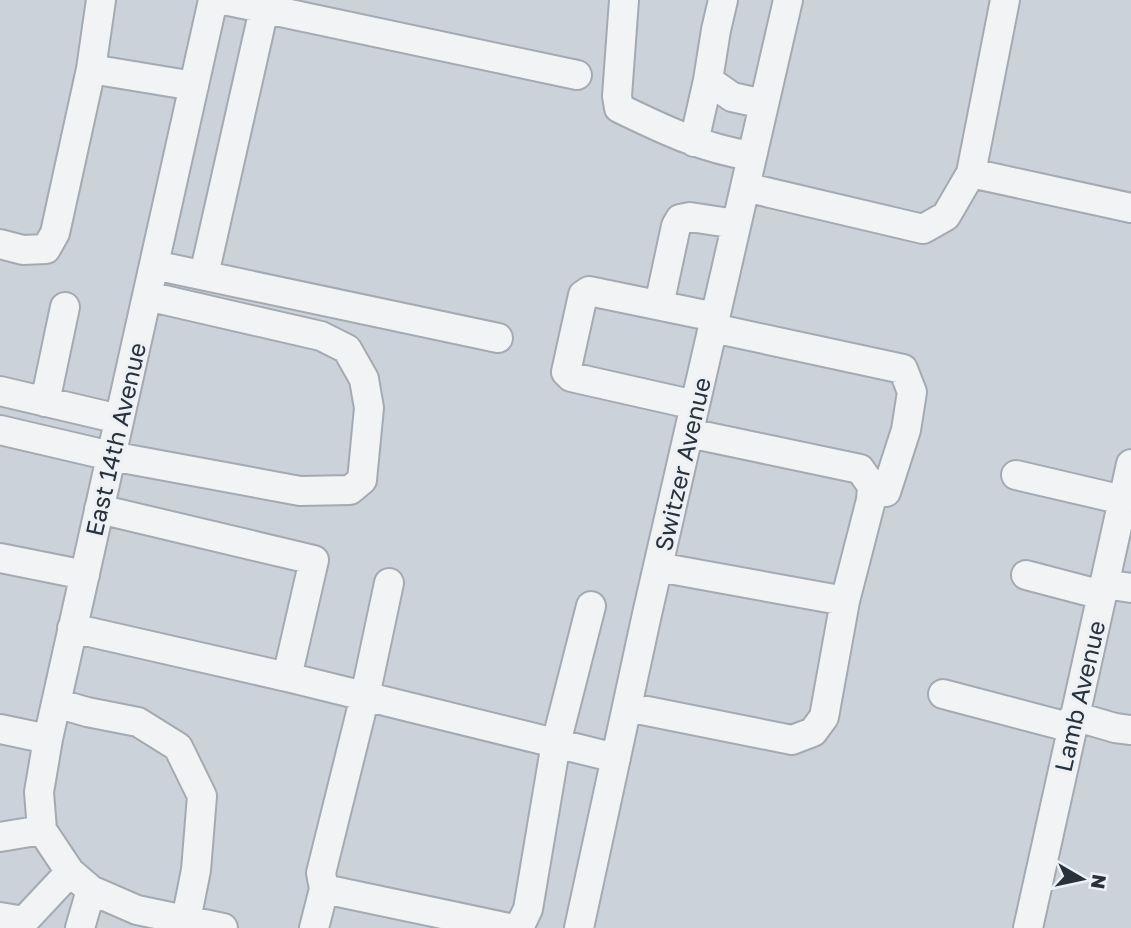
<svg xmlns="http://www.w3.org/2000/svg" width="1131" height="928" font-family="'Golos Text',sans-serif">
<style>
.built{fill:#ccd2d9}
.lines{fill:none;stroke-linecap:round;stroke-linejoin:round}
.minor-casing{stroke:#a4aab1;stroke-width:32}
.minor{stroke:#f1f3f5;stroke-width:28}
.labels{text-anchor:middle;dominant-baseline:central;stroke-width:6;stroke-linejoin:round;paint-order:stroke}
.street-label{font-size:24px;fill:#28323d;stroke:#edf1f5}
</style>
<rect width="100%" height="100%" fill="#dee3e7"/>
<path class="built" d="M0 0H1131V928H0Z"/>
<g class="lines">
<g class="minor-casing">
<path id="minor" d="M213 0 48 739 39 792 42 830 70 872 91 890 137 910 223 928
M224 0 577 75
M624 0 617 96 619 108C662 129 704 149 752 156
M723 0 716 30 708 80 732 97 764 104
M91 69 101 0
M694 142 708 80
M971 173 1131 208
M745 187 923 229 946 216 971 173 1005 0
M0 244 23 250 46 249 55 233 91 69 194 86
M154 265 498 338
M204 275 264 9
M659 305 676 226 680 219 690 217 736 224
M713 328 903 369 912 392 906 430 886 492 872 493
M0 391 119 419
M45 402 65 307
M695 405 571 377 566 372 583 295 589 291 715 317
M0 430 111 456 300 491 350 490 362 480 369 408 364 379 347 349 321 336 147 296
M689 433 860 469 872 486 871 500 845 601
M1016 475 1123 500
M0 558 85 575
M1026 575 1102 595
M389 583 365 696 321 873 324 889 509 928
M1104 584 1131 588
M72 628 287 677 314 560 99 509
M287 677 616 758
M943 694 1072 728
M56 703 87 712 138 722 178 747 202 796 196 870 186 920
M627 707 792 740 813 732 824 717 845 601 658 567
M1074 716 1115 728 1131 730
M0 729 48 739
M0 837 42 830
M0 917 24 921 70 872
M80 928 91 890
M314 928 324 889
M519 928 528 909 556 743 591 606
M579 928 647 614 788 0
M1028 928 1131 464"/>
</g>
<use href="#minor" class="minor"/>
</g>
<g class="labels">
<g class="street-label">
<text transform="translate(115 439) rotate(-77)">East 14th Avenue</text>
<text transform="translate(682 464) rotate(-77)">Switzer Avenue</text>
<text transform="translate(1079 696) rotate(-77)">Lamb Avenue</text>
</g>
</g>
<g transform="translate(1082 879) rotate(99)" stroke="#edf1f5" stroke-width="5" paint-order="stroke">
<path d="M0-5L12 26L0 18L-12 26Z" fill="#28323d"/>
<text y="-10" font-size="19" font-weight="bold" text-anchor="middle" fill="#28323d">N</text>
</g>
</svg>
